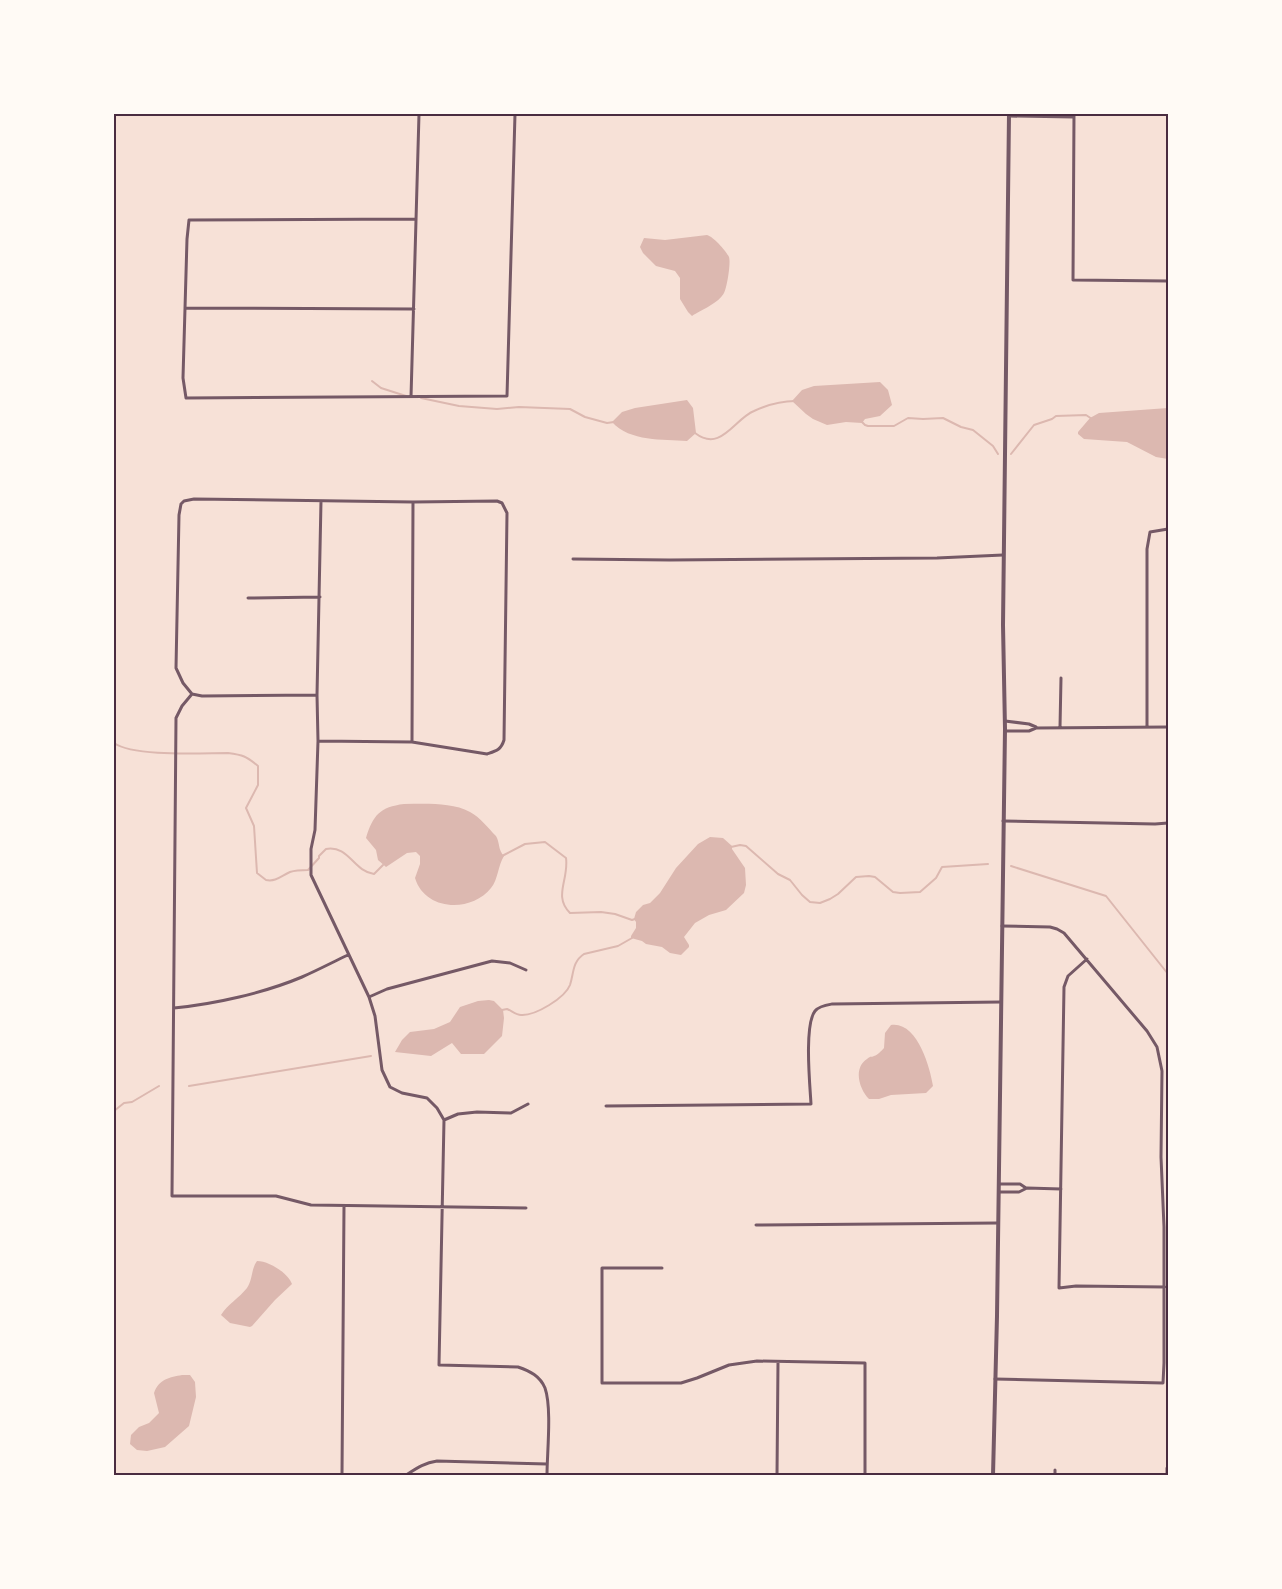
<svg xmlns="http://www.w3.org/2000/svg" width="1282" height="1589" font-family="'PT Sans Narrow',sans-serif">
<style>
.water{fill:#dcb8b0}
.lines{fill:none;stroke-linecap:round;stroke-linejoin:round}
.stream{stroke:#dcb8b0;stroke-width:2}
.minor{stroke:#755966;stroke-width:3}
.tertiary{stroke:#755966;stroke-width:4}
.neatline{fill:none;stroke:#4a2c40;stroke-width:2}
</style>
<rect width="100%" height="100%" fill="#f7e1d7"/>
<path class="water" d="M707 235C714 237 726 251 729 257 731 263 727 287 724 293 719 303 701 310 692 316L688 312 680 299V278L675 271 656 266 643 253 640 247 644 238 665 240Z
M880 382 888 390 892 405 880 416 865 419 862 423 846 422 827 425 813 419 806 414 792 401 802 390 814 386Z
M687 400 693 408 696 433 687 441C663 439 630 442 612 422L622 412 635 408Z
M1168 408V459L1156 457 1127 442 1084 439 1078 434V432L1090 418 1099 413Z
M404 804C425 804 451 802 470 812 480 817 488 828 496 836 500 843 498 850 504 856 498 865 498 880 491 888 471 913 425 911 415 878L420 864V856L416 852 407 853 386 867 378 860 376 850 366 838C373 815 380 807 404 804Z
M710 837 723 838 732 846V849L745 868 746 885 744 893 726 910 709 915 695 923 684 937 689 945V947L681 955 670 953 662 947 646 944 642 941 631 938V936L636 928V922L634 919 636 912 643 905 650 903 660 893 676 868 698 844Z
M489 1000 494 1001 503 1010 504 1018 502 1036 484 1054H461L452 1043 431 1056 395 1052 402 1040 410 1032 434 1029 450 1022 460 1007 478 1001Z
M891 1025C917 1021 930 1067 933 1086L926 1093 891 1095 879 1099H869C859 1089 853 1068 867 1059 872 1055 869 1058 874 1056 878 1055 881 1051 884 1048L885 1033Z
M257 1261C269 1261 288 1273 292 1284L275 1300 252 1326 250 1327 230 1323 221 1315C228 1304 239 1298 247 1288 253 1279 251 1269 257 1261Z
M182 1375H190L195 1382 196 1397 189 1426 165 1447 147 1451 137 1450 130 1444 131 1435 139 1427 149 1423 159 1413 154 1393C159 1379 170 1377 182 1375Z"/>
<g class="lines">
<path class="stream" d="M372 381 381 388 406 396
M421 398 459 406 497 409 519 407 570 409 585 417 607 423 614 422
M862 422 865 425 868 426H894L908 418 923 419 943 418 961 427 973 430 993 446 998 454
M695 433C721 453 734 419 754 411 767 405 781 401 795 401
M1011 454 1034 425 1052 419 1056 416 1086 415 1092 419
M114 743C134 757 201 753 228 753 243 755 246 756 258 766V785L246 808 254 826 257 873 266 880C276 882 281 876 290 872 296 870 301 870 308 870L319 858V856L326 849C349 845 353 871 374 874L383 865
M731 847 740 845 746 846 778 874 790 880 802 895 810 902 820 903 830 899 838 894 856 877 869 876 875 877 893 892 900 893 920 892 936 878 942 867 988 864
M502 856 525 844 545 842 566 858C569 880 553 896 570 913L601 912 615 914 632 920 635 919
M1011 866 1106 896 1168 974
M502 1010 507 1009C512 1011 516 1015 521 1015 535 1016 565 998 570 985 574 973 572 962 584 954L618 946 632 938
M189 1086 371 1056
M114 1111 124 1103 132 1102 159 1086"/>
<path class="minor" d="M1074 114 1073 280 1168 281
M1009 116 1074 117
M416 219 189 220 187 239 183 378 186 398 507 396 515 114
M185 308 414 309
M411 397 419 114
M573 559 670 560 937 558 1003 555
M248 598 320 597
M192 694 183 683 176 668 179 515 181 504 184 501 194 499 413 502 497 501 502 503 507 513 504 740C501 750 496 751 487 754L412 742 318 741
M317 695 321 501
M1005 721 1029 724 1036 727
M1060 727 1061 678
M1147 727V549L1150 532 1168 529
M1005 731H1029L1036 728 1168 727
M412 742 413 502
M1003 821 1155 824 1168 823
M1087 959 1068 976 1064 987 1059 1288 1076 1286 1165 1287
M369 997 387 989 492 961 510 963 526 970
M174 1008C215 1004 264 993 302 977 318 970 333 962 348 955
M528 1104 511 1113 477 1112 458 1114 444 1120 439 1365 518 1367C530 1371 540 1376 545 1388 552 1408 547 1453 547 1475
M606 1106 811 1104C810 1086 804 1025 815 1011 819 1006 826 1005 832 1004L1001 1002
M444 1120 437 1108 427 1098 402 1093 390 1087 382 1070 375 1016 369 997 311 875V849L315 830 318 741 317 695 202 696 192 694 182 706 176 718 172 1196H276L311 1205 526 1208
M999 1184H1020L1026 1188
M999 1192H1019L1027 1188 1061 1189
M756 1225 998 1223
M662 1268H602V1383H681L697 1378 729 1365 757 1361 865 1363V1475
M995 1379 1163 1383 1164 1363V1227L1161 1157 1162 1071 1157 1047 1147 1031 1064 933 1057 929 1050 927 1002 926
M342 1475 344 1206
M406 1475C417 1468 424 1463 437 1461L547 1464
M777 1475 778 1362
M1055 1475V1470
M1167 1475V1468"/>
<path class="tertiary" d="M993 1475 997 1316 1005 729 1003 625 1009 114"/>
</g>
<rect width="1282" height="1589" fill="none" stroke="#fffaf5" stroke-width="230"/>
<rect x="115" y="115" width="1052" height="1359" class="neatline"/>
</svg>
